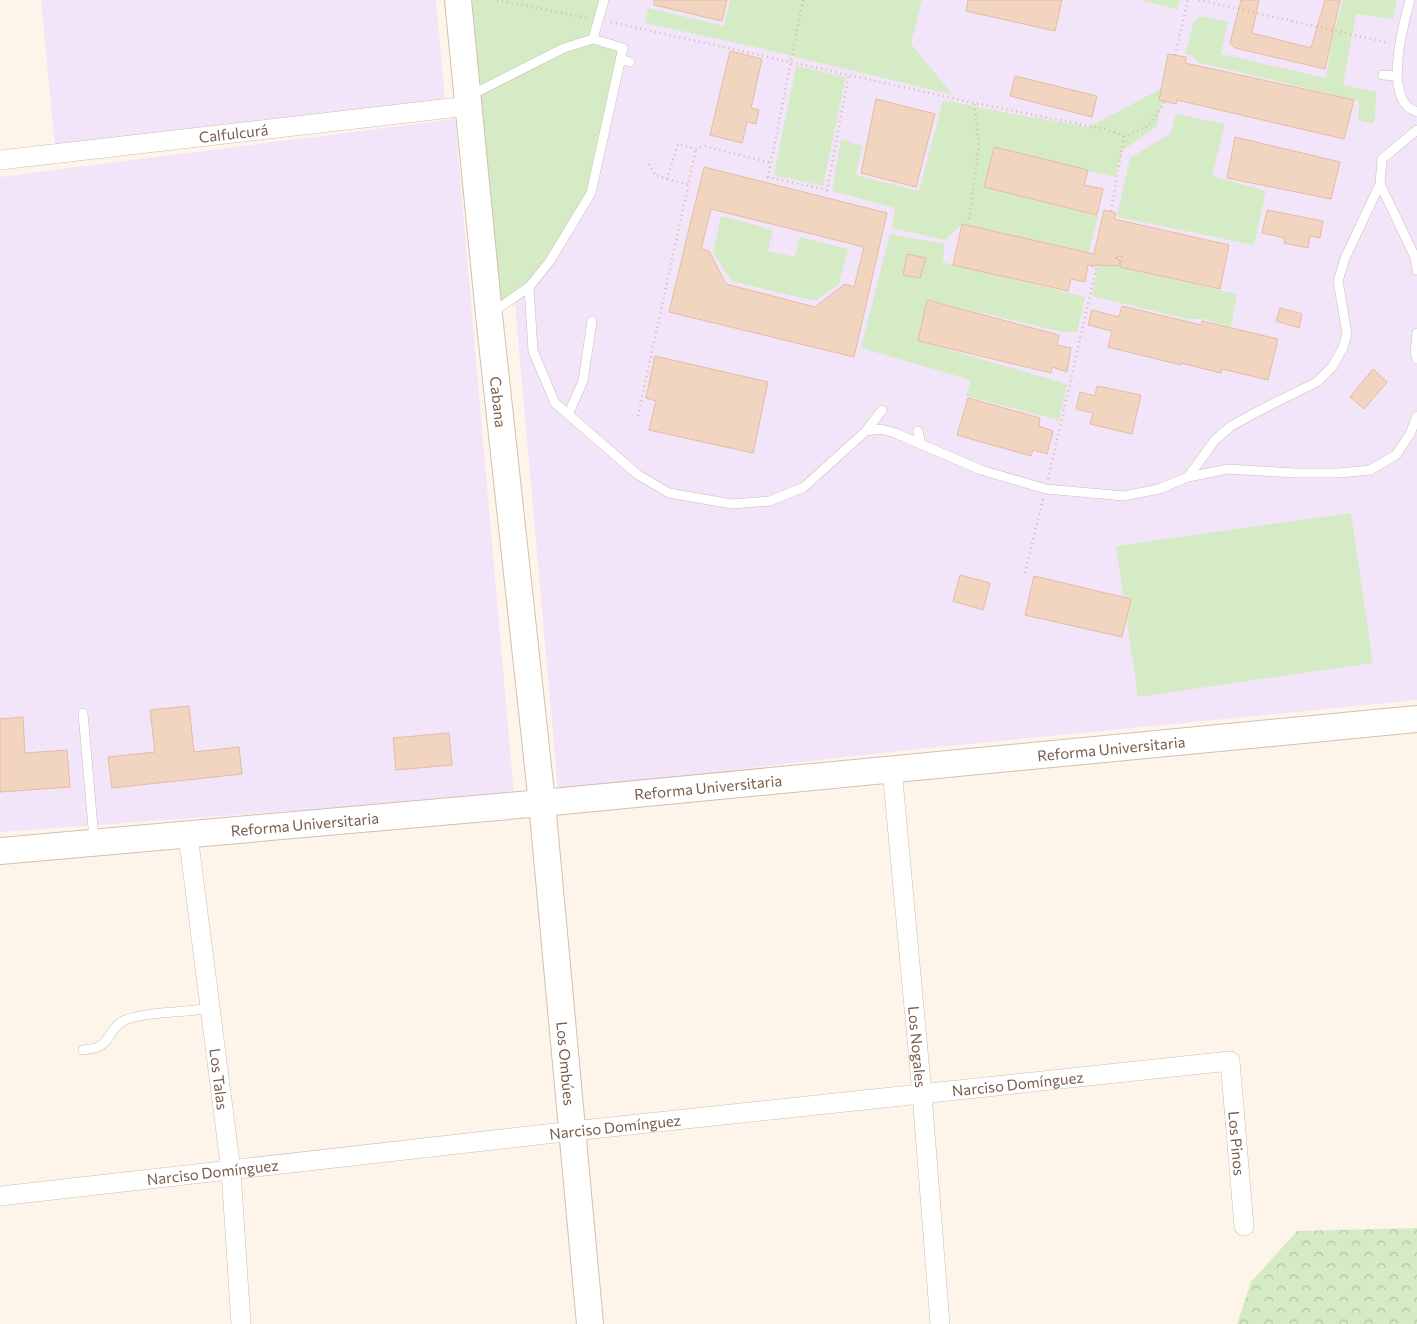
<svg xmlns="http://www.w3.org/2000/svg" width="1417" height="1324" font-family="Commissioner,sans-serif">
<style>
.education{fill:#f2e5f9}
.green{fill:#d5ebc6}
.forest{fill:url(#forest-crowns)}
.building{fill:#f2d5c0;stroke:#e5bba0;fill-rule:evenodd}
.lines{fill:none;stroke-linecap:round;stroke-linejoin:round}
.lane-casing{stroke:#cfbdae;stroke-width:10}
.street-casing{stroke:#cfbdae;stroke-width:20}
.secondary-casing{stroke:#d5bfae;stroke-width:28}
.path{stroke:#d8b8a3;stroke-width:2.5;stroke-dasharray:1 4;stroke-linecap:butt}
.lane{stroke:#fff;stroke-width:9}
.street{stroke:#fff;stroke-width:19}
.secondary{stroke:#fff;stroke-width:26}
.labels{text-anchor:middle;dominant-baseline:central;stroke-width:4;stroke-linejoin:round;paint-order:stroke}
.street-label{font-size:15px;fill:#785c4c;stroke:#fff9ef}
</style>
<defs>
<pattern id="forest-crowns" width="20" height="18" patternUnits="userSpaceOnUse" patternTransform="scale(1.25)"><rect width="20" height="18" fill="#d5ebc6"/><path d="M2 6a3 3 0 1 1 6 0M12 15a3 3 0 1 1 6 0" fill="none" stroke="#b2c2a3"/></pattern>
</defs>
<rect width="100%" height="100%" fill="#fdf5e9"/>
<path class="education" d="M41 0H436L445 99 55 147Z
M488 0H1417V700L908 750 558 790Z
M455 119 514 795 0 832V177Z"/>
<path class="green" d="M458 0H604L593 39 485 89 593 40 623 48 591 193 529 287 489 315Z
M730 0H922L911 44 953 95 755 47 645 23 648 8 724 26Z
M1140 0H1180L1177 9Z
M1343 0H1397L1393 19 1356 14 1343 85 1377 92 1374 124 1358 120 1359 101 1197 62 1193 56 1185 54 1194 21 1201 16 1228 22 1221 54 1326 78 1332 39Z
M796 66 846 77 823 186 774 175Z
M1166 86 1156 127 1123 150 1115 177 993 147 984 187 1098 216 1089 252 962 224 945 240 892 228 895 208 832 191 841 139 862 146 856 175 919 191 943 100 1002 112 1089 127Z
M1176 114 1225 124 1212 176 1266 191 1254 245 1117 217 1130 158 1171 133Z
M721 216 773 230 768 251 795 257 800 237 848 249 839 284 815 301 731 281 713 252Z
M890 234 945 244 942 262 1085 297 1077 332H1062L927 300 918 341 1067 384 1059 420 966 396 971 380 861 348Z
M1104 264 1237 294 1231 327 1203 319H1188L1092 296 1098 265Z
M1351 513 1373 663 1138 697 1116 546Z"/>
<path class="forest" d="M1417 1228V1324H1237L1251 1282 1297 1231Z"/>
<path class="building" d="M654 0H727L722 21 654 5Z
M968 0H1062L1055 31 966 11Z
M1241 0H1259L1252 33 1311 48 1325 0H1340L1325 69 1235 48 1230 43Z
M730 51 762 59 751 108 759 110 756 124 747 122 742 143 710 135Z
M1168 54 1186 57 1185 63 1354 100 1344 139 1177 100 1176 104 1159 100Z
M1015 76 1097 96 1092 117 1010 96Z
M876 99 935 114 916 187 861 173Z
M1235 137 1340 162 1331 199 1227 178Z
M994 147 1088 170 1084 185 1103 189 1097 215 984 187Z
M704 167 887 213 854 357 669 312ZM711 209 864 247 854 287 845 284 815 307 726 284 709 251 701 249Z
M1104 210 1116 213 1114 219 1229 245 1220 289 1120 267 1122 256 1115 258 1120 260 1119 266 1097 265 1091 267 1092 265H1088L1085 282 1071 279 1068 291 953 265 962 224 1094 254Z
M1267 210 1323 221 1320 238 1310 236 1308 248 1284 243 1285 238 1262 233Z
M907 254 926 258 920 278 903 275Z
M927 300 1059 335 1057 345 1071 348 1067 372 1052 367 1051 373 918 341Z
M1122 306 1201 325 1202 321 1278 339 1268 380 1222 369 1221 373 1181 363V365L1108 347 1112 331 1088 325 1092 310 1119 317Z
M1280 308 1302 314 1299 328 1276 321Z
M655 356 768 382 753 453 649 430 656 401 646 398Z
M1373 369 1387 382 1364 409 1350 397Z
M1097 386 1141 395 1132 434 1090 424 1093 413 1076 409 1080 392 1095 396Z
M968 398 1040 418 1039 426 1053 431 1047 454 1033 450 1031 456 957 435Z
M960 575 990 583 983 610 953 601Z
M1034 576 1131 599 1122 637 1025 615Z
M189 706 194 752 239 747 242 774 112 788 108 757 155 752 150 710Z
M23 717 25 753 67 750 70 787 0 792V719Z
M449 733 452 765 396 770 393 738Z"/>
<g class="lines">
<g class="lane-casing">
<path id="lane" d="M1410 0C1403 26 1387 85 1407 106 1410 109 1414 111 1417 112
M593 39 623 48 591 193 550 261 529 287 533 351 555 403 637 474 669 493 732 504 770 501 804 487 866 431 881 429 895 433 981 470 1046 489 1124 496 1159 489 1188 477 1228 469 1294 473H1340L1370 470 1396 455 1410 434 1417 416
M620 59 630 62
M1383 75 1396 76
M469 96 564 48 593 39 604 0
M1417 130 1382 159 1380 184 1415 257 1417 270
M493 312 529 287
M1417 333 1415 352 1417 359
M568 415 583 381 592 321
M866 431 882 410
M918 431 921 445
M1188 477 1215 440 1231 426 1272 404 1317 382 1332 367 1343 348 1347 334 1338 281 1345 258 1380 184
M83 713 94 839
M83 1050C88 1049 94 1049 98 1047 110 1042 112 1025 125 1020 149 1011 184 1013 210 1008"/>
</g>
<g class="street-casing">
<g id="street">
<path id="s1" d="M0 160 468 106"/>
<path id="s2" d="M892 769 922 1094 940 1324"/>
<path id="s3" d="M188 835 231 1171 241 1324"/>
<path id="s4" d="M0 1196 573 1131 1230 1061 1244 1226"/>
</g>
</g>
<g class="secondary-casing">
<g id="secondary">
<path id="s5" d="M458 0 489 315 542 803 590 1324"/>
<path id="s6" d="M0 851 542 803 1417 719"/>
</g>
</g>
<path class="path" d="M497 0 588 18
M803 0 768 177 827 190 849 74
M1199 0 1389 43
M611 22 974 103 1105 129 1124 136
M1175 55 1188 0
M649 164 655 175 667 179 678 144 696 149 704 146 771 163
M667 179 689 185
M1111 211 1124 136 1149 126 1165 101
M969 219 979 145 974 103
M638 416 696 149
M1048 479 1097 265
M1025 573 1043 499"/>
<use href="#lane" class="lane"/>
<use href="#street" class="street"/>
<use href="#secondary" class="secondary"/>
</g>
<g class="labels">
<g class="street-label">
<text stroke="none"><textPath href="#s1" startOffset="235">Calfulcurá</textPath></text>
<text stroke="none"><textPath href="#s5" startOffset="404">Cabana</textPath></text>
<text stroke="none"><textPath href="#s6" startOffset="1116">Reforma Universitaria</textPath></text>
<text stroke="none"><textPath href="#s6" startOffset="711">Reforma Universitaria</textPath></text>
<text stroke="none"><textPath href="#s6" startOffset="306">Reforma Universitaria</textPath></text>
<text stroke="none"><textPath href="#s2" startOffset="279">Los Nogales</textPath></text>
<text stroke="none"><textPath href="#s5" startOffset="1069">Los Ombúes</textPath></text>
<text stroke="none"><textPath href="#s3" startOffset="246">Los Talas</textPath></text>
<text stroke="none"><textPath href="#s4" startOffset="1024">Narciso Domínguez</textPath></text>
<text stroke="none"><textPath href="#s4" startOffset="619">Narciso Domínguez</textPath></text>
<text stroke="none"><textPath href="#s4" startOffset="1320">Los Pinos</textPath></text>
<text stroke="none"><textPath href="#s4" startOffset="214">Narciso Domínguez</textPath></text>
</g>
</g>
</svg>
